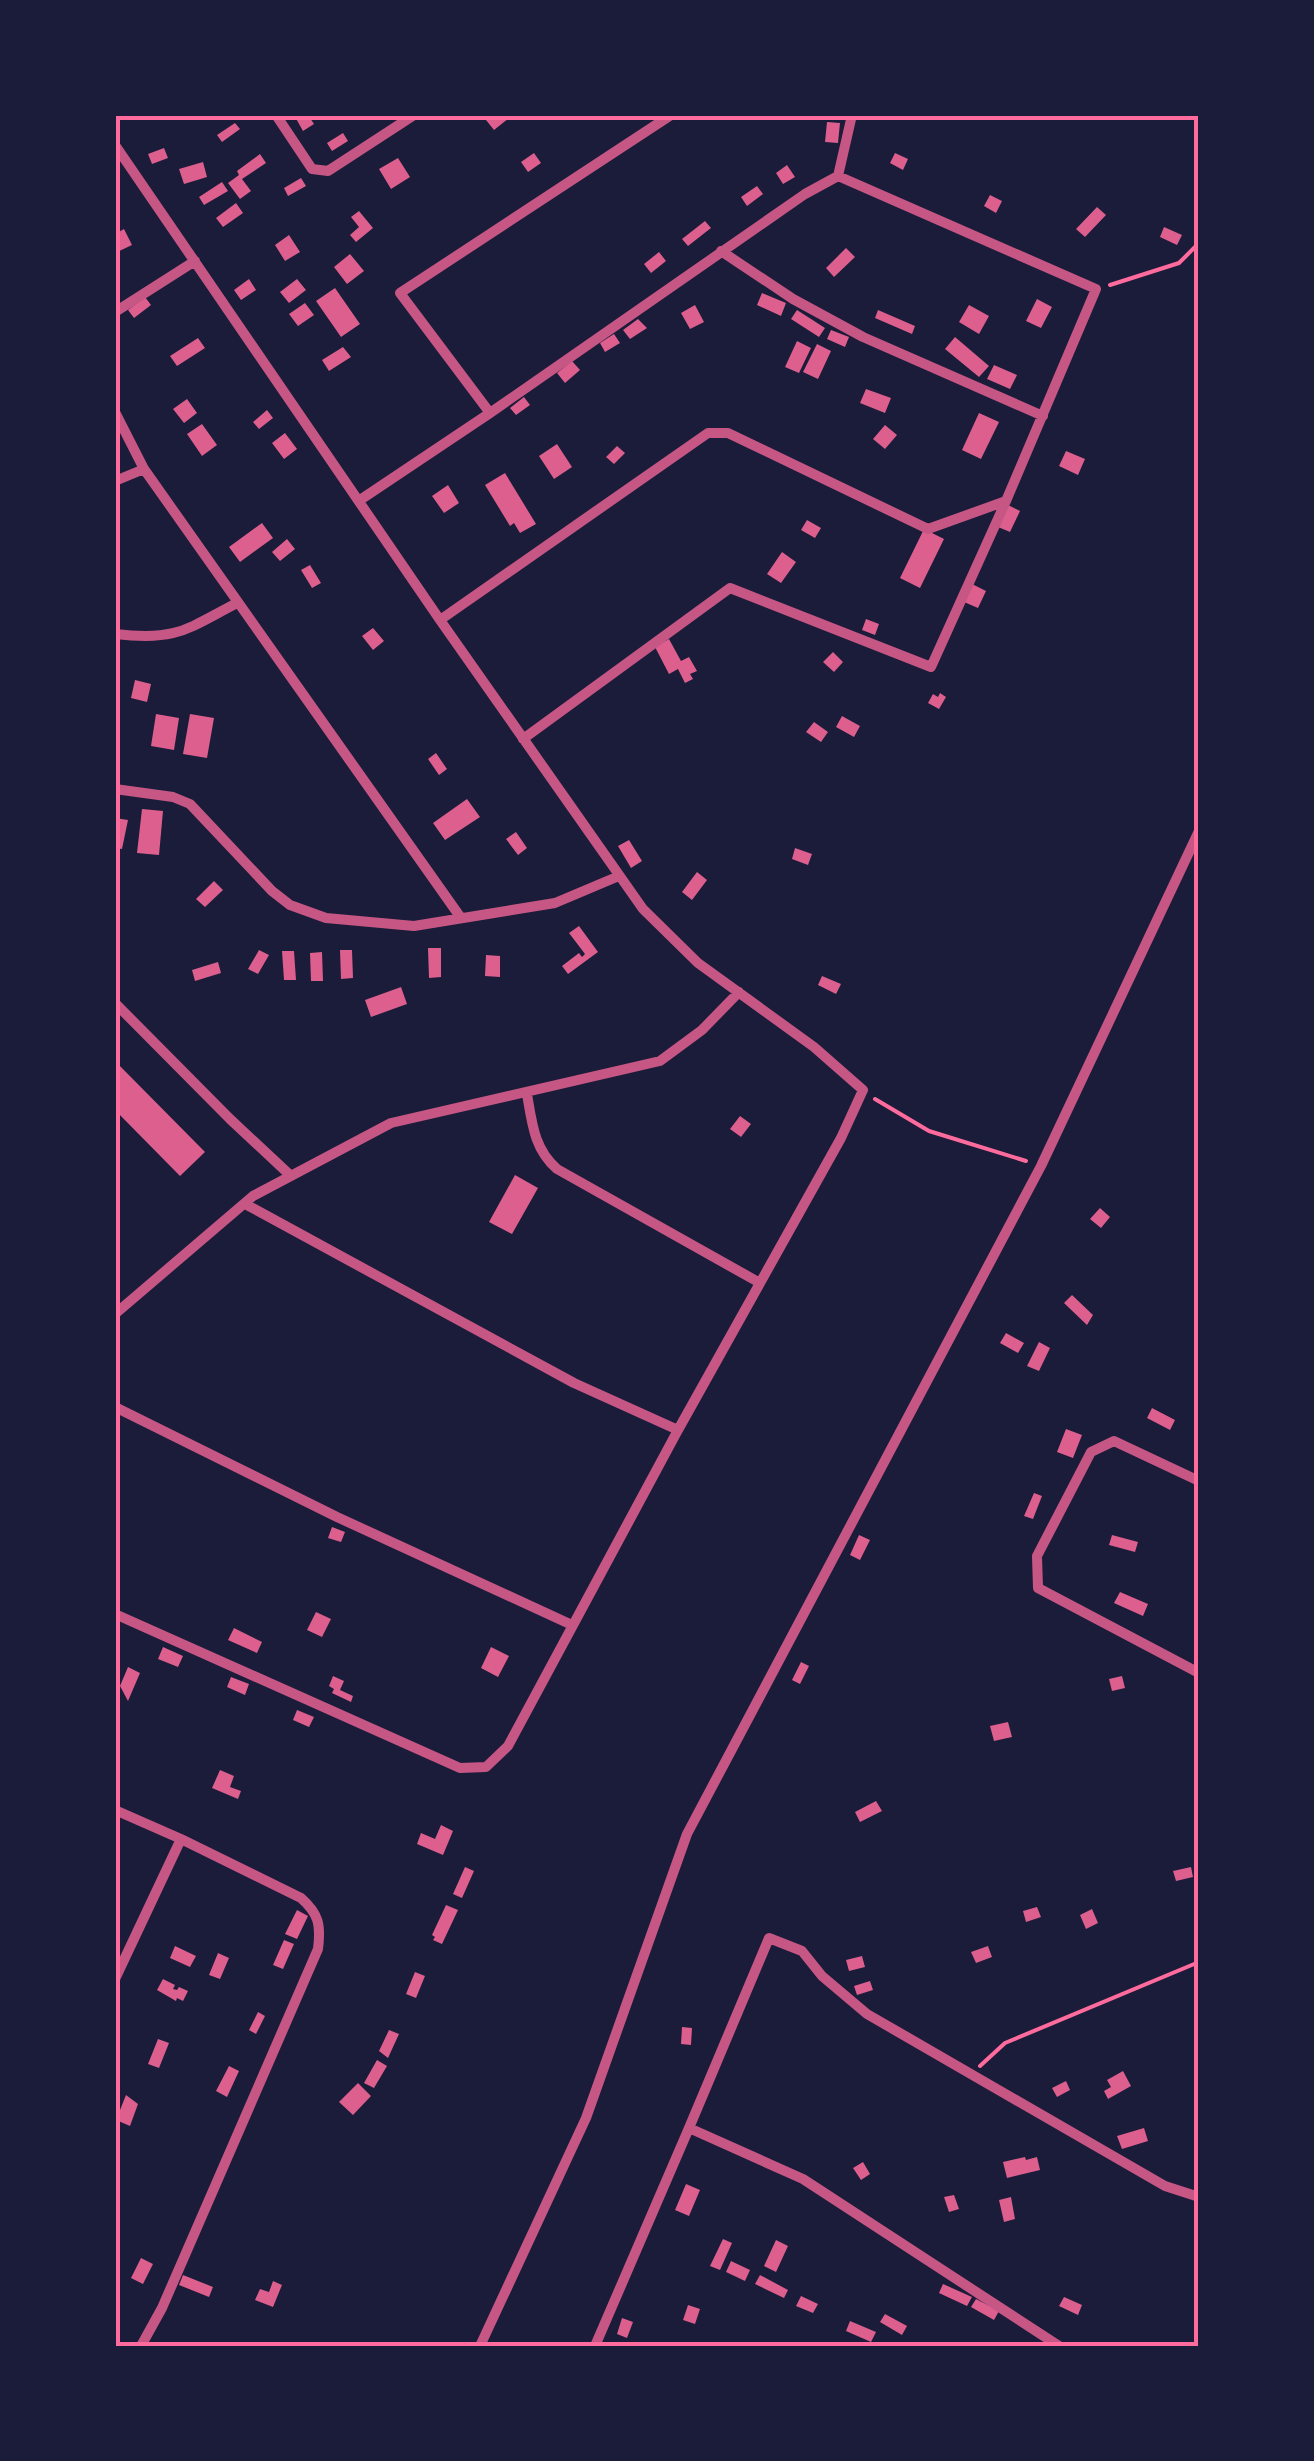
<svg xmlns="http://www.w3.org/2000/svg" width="1314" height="2461" font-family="'Public Sans',sans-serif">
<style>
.building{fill:#dd5f8e}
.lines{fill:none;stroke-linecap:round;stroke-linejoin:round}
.path{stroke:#ff6b9d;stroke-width:4}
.minor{stroke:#c65784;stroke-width:10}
.neatline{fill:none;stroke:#ff6b9d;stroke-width:4}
</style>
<rect width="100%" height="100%" fill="#1b1b3a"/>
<path class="building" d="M294 115H308L314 124 303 131Z
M482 115H513L494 130Z
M827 122 840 123 838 143 825 142Z
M235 123 240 129 222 142 217 135Z
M343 133 348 141 332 151 327 143Z
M164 148 168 158 152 164 148 154Z
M534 153 541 163 528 172 521 162Z
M895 153 908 159 903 170 890 163Z
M260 154 266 163 242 179 251 191 240 199 228 183 239 175 237 171Z
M398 158 410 177 391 189 379 169Z
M203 162 207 177 184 184 179 169Z
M787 165 795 177 783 184 776 173Z
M301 178 306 186 288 196 284 188Z
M222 182 228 191 204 205 199 197Z
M757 186 763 194 747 206 741 197Z
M990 195 1002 201 996 213 984 206Z
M236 203 243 213 223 227 216 218Z
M1097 207 1106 215 1085 237 1076 229Z
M359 211 373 228 356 242 350 235 359 227 351 217Z
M705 221 711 228 688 246 682 239Z
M1164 227 1182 235 1177 245 1160 237Z
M124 229 132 245 115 253V234Z
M289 235 300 252 285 261 275 245Z
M846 248 855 257 834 277 826 268Z
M659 252 666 261 651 273 644 264Z
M350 254 364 271 347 284 334 267Z
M249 279 256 290 241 300 234 290Z
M297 279 306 290 289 303 280 292Z
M335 288 360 324 341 337 316 301Z
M762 293 786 303 781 316 757 305Z
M145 297 151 305 134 318 128 310Z
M1037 299 1052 307 1041 328 1026 321Z
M305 303 314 315 298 326 289 314Z
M695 305 704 322 690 329 681 313Z
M969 305 989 316 979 334 959 322Z
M797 310 825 328 819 337 791 319Z
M878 310 915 326 912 334 875 318Z
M638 319 647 328 630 339 623 330Z
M831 330 849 337 845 347 827 339Z
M614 334 620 343 605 352 600 343Z
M955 337 989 366 979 377 945 349Z
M198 338 205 348 177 366 170 356Z
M797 341 811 348 799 373 785 367Z
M817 344 831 351 818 379 803 372Z
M343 347 351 357 329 371 322 360Z
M572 361 580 370 565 383 557 373Z
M994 365 1017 375 1010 389 987 379Z
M866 389 891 398 885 413 860 403Z
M524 397 530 405 516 415 510 408Z
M187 399 197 413 184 423 173 409Z
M267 410 273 418 259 429 253 422Z
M979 413 999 422 981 459 962 450Z
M202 424 217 445 202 456 187 434Z
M885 425 897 435 885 449 873 439Z
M285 433 297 449 284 459 272 443Z
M557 444 572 467 554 479 539 456Z
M617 446 625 453 614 464 606 457Z
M1066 451 1085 459 1078 475 1059 466Z
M505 473 536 524 520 533 514 523 510 526 485 485Z
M448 485 459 503 444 513 432 496Z
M1008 505 1020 511 1010 532 998 527Z
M807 520 821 528 815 538 801 530Z
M262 523 273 538 240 562 229 547Z
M924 529 944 539 920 588 900 578Z
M287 539 295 549 280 561 272 552Z
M782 552 796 562 781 583 767 574Z
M310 565 321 583 312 588 301 570Z
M972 584 986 591 978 608 964 602Z
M866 619 879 624 875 635 862 630Z
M373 628 384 641 373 650 362 636Z
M669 639 681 661 689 657 697 671 690 674 693 679 685 683 678 669 669 674 655 647Z
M833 652 843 662 834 672 823 662Z
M135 680 151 684 147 702 131 698Z
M940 693 946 697 939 709 928 703 933 694 938 697Z
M156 714 179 718 174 750 151 746Z
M190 714 214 718 207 758 183 754Z
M842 716 860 726 854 737 836 727Z
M814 722 828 732 821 742 806 732Z
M436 753 447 769 439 775 428 759Z
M467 799 480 817 445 840 433 823Z
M142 809 163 811 159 855 137 853Z
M115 818 128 820 122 849 115 848Z
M516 832 527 848 518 855 506 839Z
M629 840 642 861 631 868 618 846Z
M795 848 812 854 808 865 792 859Z
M697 872 707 880 692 900 682 892Z
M214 881 223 890 205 907 196 899Z
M579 926 598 952 568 974 562 966 579 953 582 957 585 954 569 933Z
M428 948H441V977L429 978Z
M259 950 269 955 258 974 248 969Z
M340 950H352L353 978 341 979Z
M282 951H294L296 980H284Z
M322 952 323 981H311L310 953Z
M486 955 500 956V977L485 976Z
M218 962 221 973 195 981 192 970Z
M822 976 841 984 836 994 818 985Z
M401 987 407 1004 371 1017 365 1000Z
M115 1061 205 1152 180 1176 115 1110Z
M740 1116 751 1124 741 1137 730 1129Z
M515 1175 538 1188 512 1234 489 1222Z
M1100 1208 1110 1217 1101 1228 1090 1219Z
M1072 1295 1093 1315 1087 1325 1064 1303Z
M1006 1333 1024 1343 1018 1353 1000 1343Z
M1039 1342 1050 1348 1039 1371 1027 1366Z
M1152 1408 1175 1420 1170 1430 1147 1418Z
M1066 1429 1082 1435 1073 1458 1057 1452Z
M1034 1493 1042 1496 1033 1519 1024 1516Z
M332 1527 345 1532 341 1542 328 1538Z
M859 1535 870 1540 860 1560 850 1555Z
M1112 1535 1138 1542 1135 1552 1109 1545Z
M1120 1592 1148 1604 1143 1616 1114 1603Z
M316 1612 331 1619 322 1637 307 1630Z
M234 1628 262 1642 257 1653 228 1640Z
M163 1647 183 1656 178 1667 158 1659Z
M491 1647 509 1656 498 1677 481 1668Z
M801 1662 809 1666 800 1684 792 1680Z
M128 1667 140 1673 128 1701 120 1686Z
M333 1676 344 1681 340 1690 353 1696 351 1702 332 1693 334 1689 329 1686Z
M1122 1676 1125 1688 1112 1691 1109 1679Z
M231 1677 249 1684 245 1695 227 1687Z
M297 1710 314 1717 309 1727 293 1720Z
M1008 1722 1012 1737 994 1741 990 1726Z
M220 1770 234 1776 230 1787 241 1791 238 1799 212 1788Z
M876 1801 882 1811 860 1822 855 1812Z
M441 1825 453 1831 443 1855 417 1844 421 1833 435 1839Z
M465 1867 474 1871 462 1898 453 1894Z
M1191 1867 1193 1877 1176 1881 1173 1871Z
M446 1905 458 1910 442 1944 433 1940 435 1937 432 1935Z
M1037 1907 1041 1917 1026 1922 1023 1911Z
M1092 1909 1098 1923 1086 1929 1080 1915Z
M297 1910 308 1916 297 1939 285 1934Z
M284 1940 294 1944 283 1969 273 1965Z
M175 1946 196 1956 190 1967 170 1958Z
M988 1946 992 1957 976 1963 971 1952Z
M218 1953 229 1958 220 1979 209 1975Z
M862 1956 865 1967 849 1971 846 1960Z
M415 1972 425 1976 416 1998 406 1994Z
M163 1979 175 1985 173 1989 177 1990 179 1987 188 1991 183 2001 177 1998 176 2001 157 1990Z
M870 1981 873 1990 857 1995 854 1986Z
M258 2012 265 2016 256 2034 249 2030Z
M682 2027 692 2028 691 2045 681 2044Z
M389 2030 399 2034 388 2058 379 2051Z
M158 2039 169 2043 159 2068 148 2064Z
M377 2060 387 2066 374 2088 364 2083Z
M229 2066 239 2071 227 2097 216 2091Z
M1123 2071 1131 2086 1108 2099 1104 2091 1111 2087 1107 2080Z
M1066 2081 1070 2090 1057 2097 1052 2088Z
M358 2083 371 2096 353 2115 339 2102Z
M126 2095 138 2104 130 2126 116 2120Z
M1144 2128 1148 2141 1122 2149 1117 2136Z
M1025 2157 1026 2160 1037 2157 1040 2170 1007 2178 1003 2162Z
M863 2162 870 2174 861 2180 853 2168Z
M686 2184 700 2190 689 2216 675 2210Z
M954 2195 959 2209 949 2212 944 2197Z
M1011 2197 1015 2219 1004 2222 999 2200Z
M723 2239 732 2243 720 2270 710 2266Z
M776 2240 788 2246 776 2272 764 2266Z
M141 2258 153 2264 143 2284 131 2278Z
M731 2261 750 2270 745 2281 726 2272Z
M183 2275 213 2287 209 2297 179 2285Z
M760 2275 788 2290 784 2298 755 2284Z
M273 2281 282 2285 273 2307 255 2300 260 2289 269 2292Z
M943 2284 972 2297 967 2306 939 2293Z
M801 2296 818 2304 813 2313 796 2306Z
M1064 2297 1082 2305 1078 2315 1059 2306Z
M976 2299 999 2311 994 2320 971 2307Z
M688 2305 700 2309 695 2324 683 2320Z
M885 2314 907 2326 902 2335 880 2322Z
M622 2318 633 2322 627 2338 617 2334Z
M850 2321 876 2332 871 2342 846 2331Z"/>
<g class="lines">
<path class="path" d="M1110 285 1179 263 1199 243
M875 1099 929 1131 1026 1161
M980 2066 1005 2043 1199 1962"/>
<path class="minor" d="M276 115 312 169 328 171 414 115
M115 145 440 620 643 909 698 963 814 1047 863 1090 841 1138 678 1430
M721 251 793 299 863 337 1043 416
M115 312 195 261
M115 412 144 469 461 918
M490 413 400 293 671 115
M115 481 144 469
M360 500 490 413 805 194 838 176 852 115
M440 620 708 433H728L928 529 1006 501
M115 634C177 641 185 630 237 603
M523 739 730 588 931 667 1006 501 1096 289 838 176
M115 789 173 797 190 804 272 891 290 905 326 918 414 926 555 903 619 876
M115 1003 230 1119 291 1176
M527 1094C532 1123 534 1149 557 1169L760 1283
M115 1314 253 1196 391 1123 660 1061 702 1030 739 992
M115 1407 337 1517 572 1625
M1199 1481 1114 1441 1091 1452 1037 1556 1038 1588 1199 1673
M115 1614 460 1768 486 1767 508 1746 678 1430 574 1383 247 1205
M115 1810 181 1839 115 1979
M689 2128 769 1938 802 1951 822 1976 867 2014 1165 2186 1199 2197
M141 2346 162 2308 318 1949C321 1925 319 1914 301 1898L181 1839
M480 2346 586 2118 687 1834 1041 1166 1199 831
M595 2346 689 2128 803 2179 1059 2346"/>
</g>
<rect width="1314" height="2461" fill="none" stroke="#1b1b3a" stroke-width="235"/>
<rect x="118" y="118" width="1078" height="2226" class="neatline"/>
</svg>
